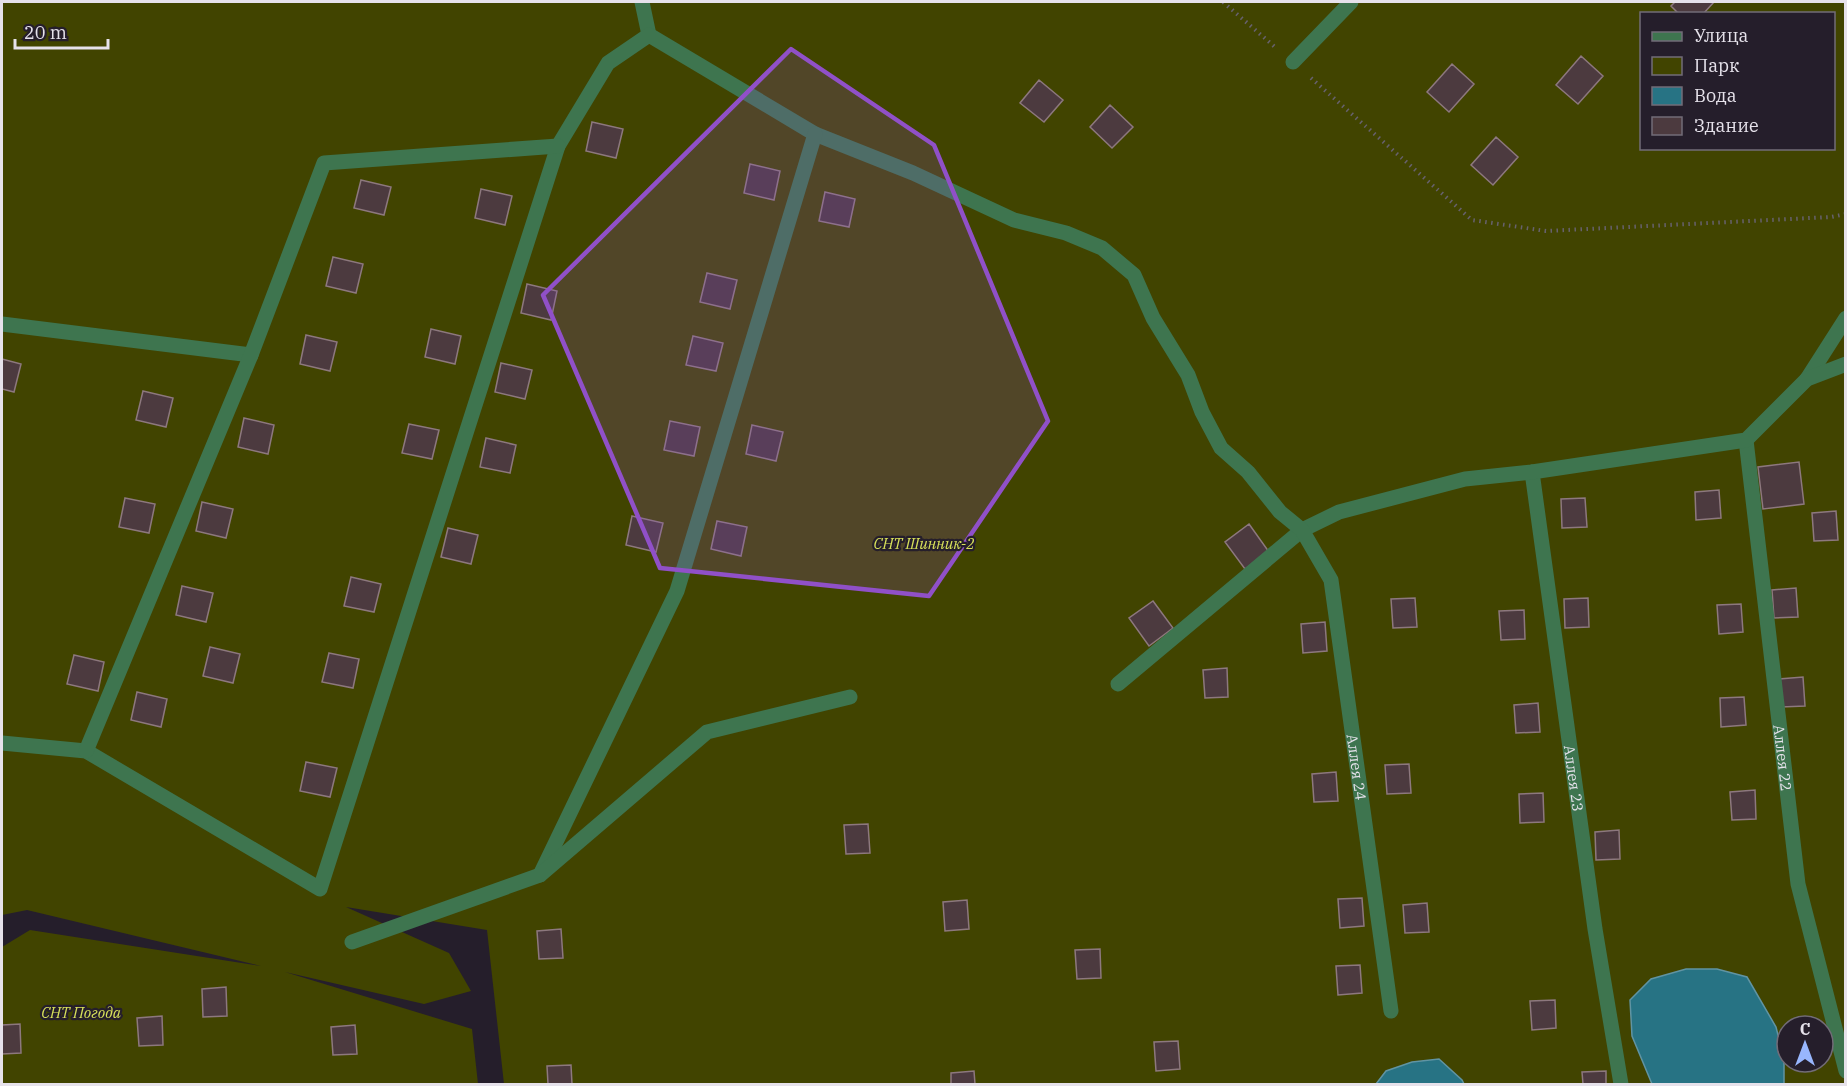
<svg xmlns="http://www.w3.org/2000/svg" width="1847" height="1086" font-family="'IBM Plex Serif',serif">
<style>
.green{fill:#414400;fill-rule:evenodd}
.water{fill:#277384;stroke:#6094a3;stroke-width:1.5}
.building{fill:#4c3a3f;stroke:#8d787e;stroke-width:1.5}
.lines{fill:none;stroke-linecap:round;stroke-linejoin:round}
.path{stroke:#67616d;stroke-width:4;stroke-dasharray:1.5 4.5;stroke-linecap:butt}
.minor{stroke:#3e754f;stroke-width:15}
.marked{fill:#9050c8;fill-opacity:0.2;stroke:#9050c8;stroke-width:4.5;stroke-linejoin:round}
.labels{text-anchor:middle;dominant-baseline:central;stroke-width:4.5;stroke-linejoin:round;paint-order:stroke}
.park-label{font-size:15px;font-style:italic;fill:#d9e25a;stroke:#251e2b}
.street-label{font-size:15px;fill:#e6e2eb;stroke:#251e2b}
</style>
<rect width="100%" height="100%" fill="#251e2b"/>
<path class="green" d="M2 2H1845V1084H504L487 930 346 907 449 953 471 991 424 1004 285 972 472 1029 478 1084H2V947L30 930 261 966 27 910 2 915ZM1642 14H1834V148H1642ZM1787 1026H1823V1062H1787Z"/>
<path class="water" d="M1686 969H1717L1747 977 1776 1027 1784 1059V1084H1652L1632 1036 1630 1000 1651 979Z
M1439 1059 1462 1080 1464 1084H1376L1386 1071 1412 1062Z"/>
<path class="building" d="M1675 2H1714L1703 14H1679L1671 6Z
M1581 56 1603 76 1578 104 1556 85Z
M1452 64 1474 84 1449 112 1427 92Z
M1039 80 1063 100 1044 122 1020 103Z
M1110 105 1133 127 1112 148 1090 127Z
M592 122 623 129 616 158 586 151Z
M1496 137 1518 157 1493 185 1471 165Z
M750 164 780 171 774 200 744 193Z
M361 180 391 187 384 215 354 208Z
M481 189 512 196 505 225 475 218Z
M825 192 855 199 849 227 819 221Z
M333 257 363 264 356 293 326 286Z
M707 273 737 280 730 309 700 302Z
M527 284 557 291 551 320 521 313Z
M431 329 461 336 455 364 425 357Z
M306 335 337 342 330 371 300 364Z
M693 336 723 343 716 371 686 365Z
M2 359 21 364 14 392 2 389Z
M501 363 532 370 525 399 495 392Z
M143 391 173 398 166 427 136 420Z
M244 418 274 425 268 454 238 447Z
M670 421 700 427 694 456 664 450Z
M409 424 439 430 432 459 402 453Z
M752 425 783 432 776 461 746 454Z
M486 438 516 445 510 473 480 467Z
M1799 462 1804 504 1763 509 1758 467Z
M1719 490 1721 518 1696 520 1695 492Z
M125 498 155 504 149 533 119 527Z
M1585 498 1587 527 1562 528 1561 499Z
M202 502 233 509 226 538 196 531Z
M1836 511 1838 540 1814 541 1812 513Z
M632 516 663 523 656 552 626 545Z
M717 521 747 527 741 556 711 549Z
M1249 524 1269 552 1245 569 1225 542Z
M448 528 478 535 471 564 441 557Z
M351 577 381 584 374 612 344 606Z
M182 586 213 593 206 622 176 615Z
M1796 588 1798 617 1774 618 1772 590Z
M1415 598 1417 627 1393 628 1391 599Z
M1588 598 1589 627 1565 628 1564 599Z
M1153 601 1173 628 1149 646 1129 618Z
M1741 604 1743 632 1719 634 1717 605Z
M1524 610 1525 639 1501 640 1499 611Z
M1325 622 1327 651 1303 653 1301 624Z
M210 647 240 654 233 683 203 676Z
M329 653 359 659 353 688 322 682Z
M74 655 104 662 98 691 67 684Z
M1227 668 1228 697 1205 698 1203 670Z
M1803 677 1805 706 1781 707 1779 679Z
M137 692 167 699 161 727 131 720Z
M1744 697 1746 725 1721 727 1720 698Z
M1538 703 1540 732 1516 733 1514 705Z
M306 762 337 768 330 797 300 791Z
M1409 764 1411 793 1387 794 1385 765Z
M1336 772 1338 801 1314 802 1312 774Z
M1755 790 1756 819 1732 820 1730 792Z
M1543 793 1544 822 1520 823 1519 794Z
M868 824 870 853 846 854 844 825Z
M1619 830 1620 859 1596 860 1595 832Z
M1362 898 1364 926 1340 928 1338 899Z
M967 900 969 929 945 931 943 902Z
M1427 903 1429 932 1405 933 1403 905Z
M561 929 563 958 539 959 537 931Z
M1100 949 1101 978 1077 979 1075 950Z
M1360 965 1362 993 1338 995 1336 966Z
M226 987 227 1016 203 1017 202 989Z
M1555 1000 1556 1028 1532 1030 1530 1001Z
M162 1016 163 1045 139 1046 137 1018Z
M20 1024 21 1053 2 1054V1025Z
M355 1025 357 1054 333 1055 331 1027Z
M1178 1041 1180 1069 1156 1071 1154 1042Z
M571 1065 572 1084H548L547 1066Z
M974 1071 975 1084H951V1073Z
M1606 1071V1084H1583L1582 1072Z"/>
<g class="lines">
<path class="path" d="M1223 2 1275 47
M1311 78 1472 220 1546 231 1831 217 1846 214"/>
<g class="minor">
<path d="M642 2 649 35"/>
<path d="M1293 62 1351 2"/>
<path d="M2 324 251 355"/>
<path d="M1807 379 1846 318"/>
<path id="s1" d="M1746 440 1798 884 1846 1071"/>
<path id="s2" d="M1532 472 1595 929 1621 1084"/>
<path d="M1118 684 1302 530 1339 512 1465 479 1532 472 1746 440 1807 379 1846 364"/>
<path id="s3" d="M2 743 86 751 320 889 558 146 608 63 649 35 815 134 913 173 1014 220 1066 233 1102 248 1134 275 1153 318 1188 375 1202 412 1221 448 1248 472 1280 512 1302 530 1331 580 1391 1011"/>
<path d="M86 751 251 355 324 163 558 146"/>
<path d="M540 875 677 591 815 134"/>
<path d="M352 942 540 875 707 732 850 697"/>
</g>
</g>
<path class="marked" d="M791 49 934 145 1048 421 929 596 660 568 543 295Z"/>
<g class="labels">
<g class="park-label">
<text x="924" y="543">СНТ Шинник-2</text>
<text x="81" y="1012">СНТ Погода</text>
</g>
<g class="street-label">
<text stroke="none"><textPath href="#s1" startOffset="320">Аллея 22</textPath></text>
<text stroke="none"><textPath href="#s3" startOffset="2384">Аллея 24</textPath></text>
<text stroke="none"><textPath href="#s2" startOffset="309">Аллея 23</textPath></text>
</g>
</g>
<rect width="1847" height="1086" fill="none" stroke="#e6e2eb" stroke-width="6"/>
<rect x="1640" y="12" width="195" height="138" fill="#251e2b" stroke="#726c78" stroke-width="1.5"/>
<rect x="1652" y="32" width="30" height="9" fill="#3e754f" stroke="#726c78" stroke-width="1.5"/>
<text x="1694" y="42" font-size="18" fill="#e6e2eb">Улица</text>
<rect x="1652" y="57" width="30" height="18" fill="#414400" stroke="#726c78" stroke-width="1.5"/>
<text x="1694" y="72" font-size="18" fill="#e6e2eb">Парк</text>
<rect x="1652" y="87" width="30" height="18" fill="#277384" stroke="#726c78" stroke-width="1.5"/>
<text x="1694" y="102" font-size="18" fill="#e6e2eb">Вода</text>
<rect x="1652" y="117" width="30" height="18" fill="#4c3a3f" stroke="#726c78" stroke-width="1.5"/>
<text x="1694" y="132" font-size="18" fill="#e6e2eb">Здание</text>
<g transform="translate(1805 1044)"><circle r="28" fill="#251e2b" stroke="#726c78" stroke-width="1.5"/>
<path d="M0-4.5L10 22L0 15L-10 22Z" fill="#98b6fd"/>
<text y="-9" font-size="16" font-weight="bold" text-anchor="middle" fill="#e6e2eb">С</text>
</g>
<path d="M15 39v9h93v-9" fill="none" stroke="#e6e2eb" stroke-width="3"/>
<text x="24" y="39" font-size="18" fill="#e6e2eb" stroke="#251e2b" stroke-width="4.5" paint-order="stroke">20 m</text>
</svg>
